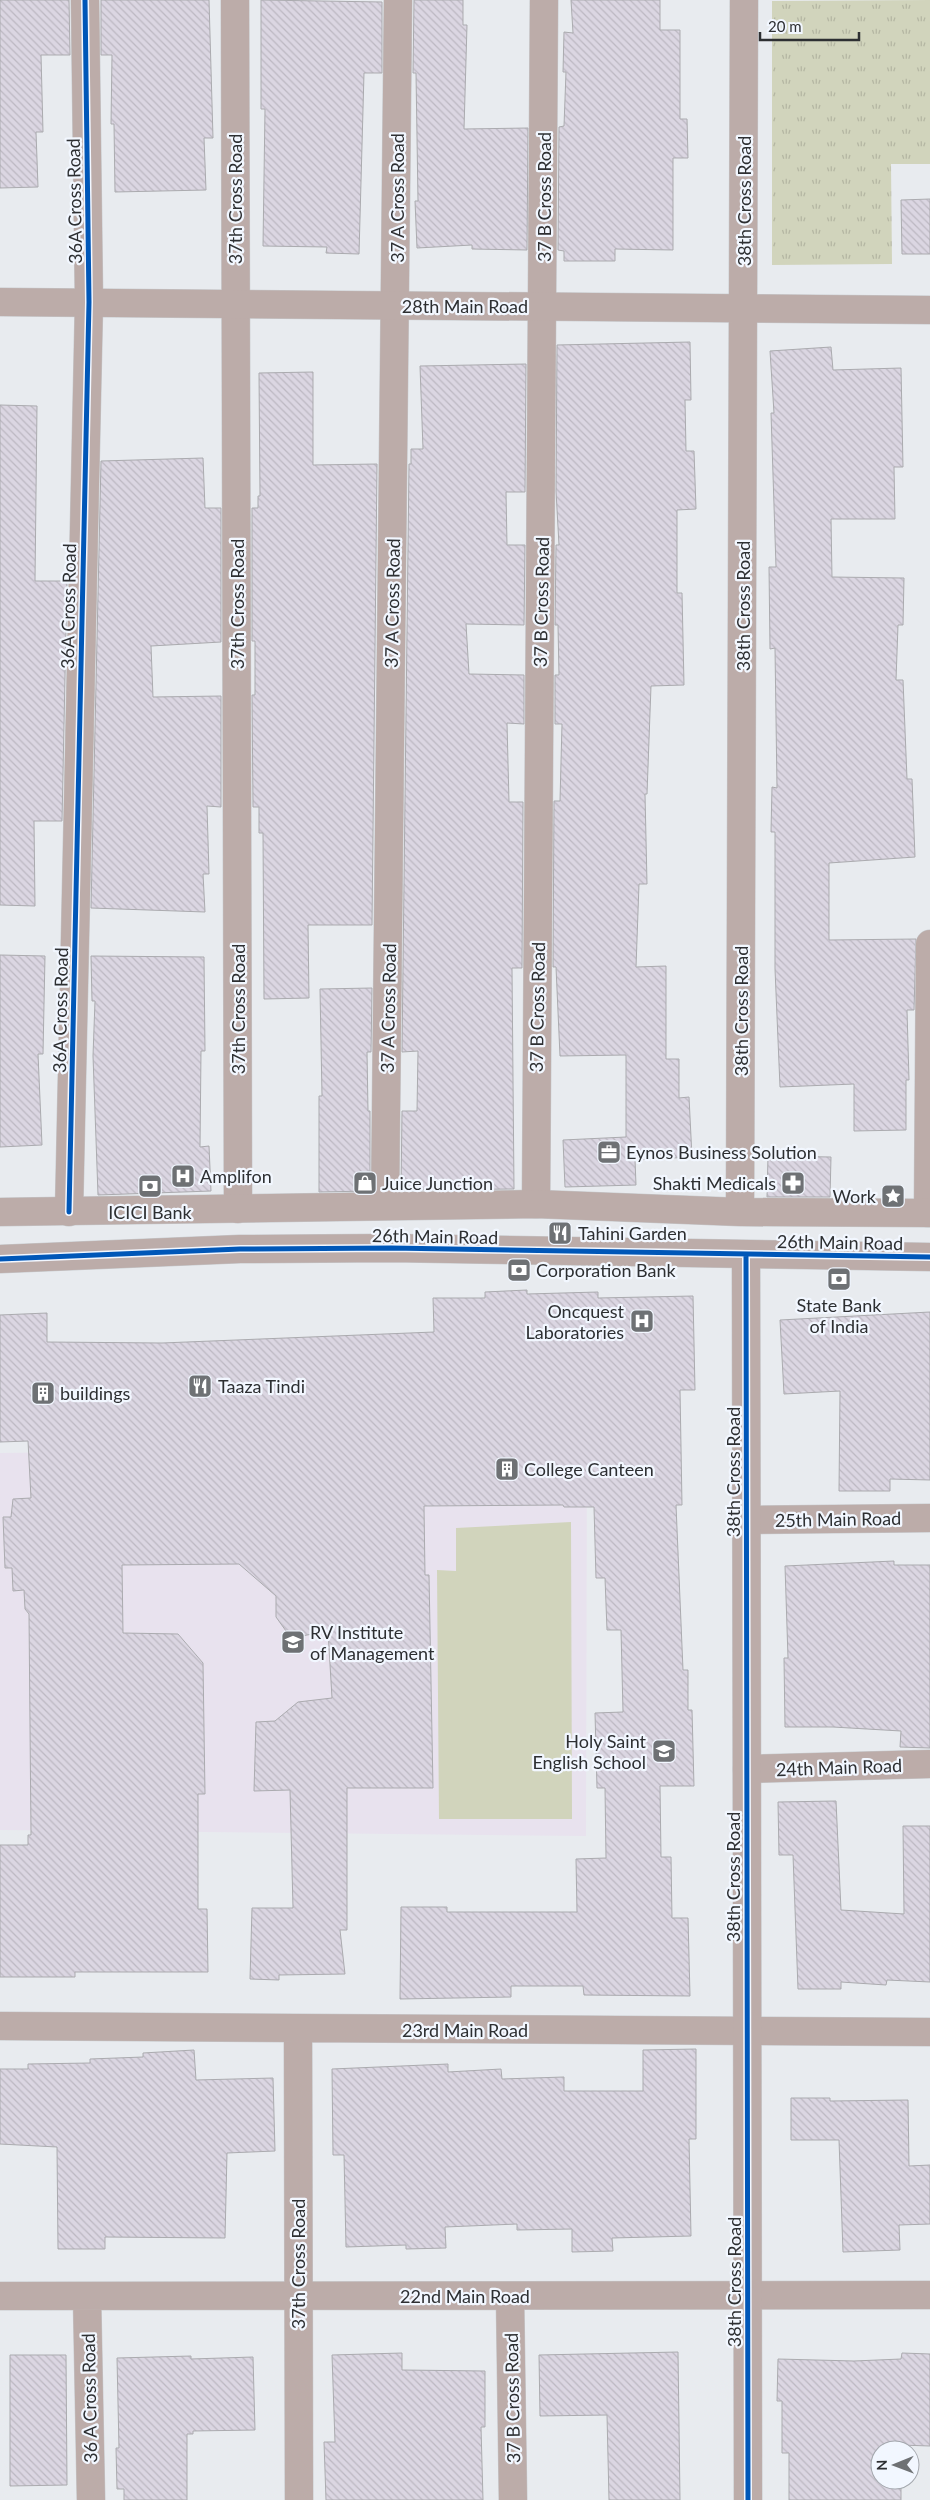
<svg xmlns="http://www.w3.org/2000/svg" width="930" height="2500" font-family="Lato,sans-serif">
<style>
.education{fill:#e8e2ee}
.grass{fill:url(#grass-tufts)}
.garden{fill:#d1d4bc}
.building{fill:url(#building-back-hatch);stroke:#ababaf}
.lines{fill:none;stroke-linecap:round;stroke-linejoin:round}
.minor-casing{stroke:#c7c9cc;stroke-width:29}
.tertiary-casing{stroke:#c7c9cc;stroke-width:29}
.minor{stroke:#bcaca9;stroke-width:28}
.tertiary{stroke:#bcaca9;stroke-width:28}
.cycleway-casing{stroke:#f2f7ff;stroke-width:8}
.cycleway{stroke:#0057b8;stroke-width:5}
.labels{text-anchor:middle;dominant-baseline:central;stroke-width:4.5;stroke-linejoin:round;paint-order:stroke}
.street-label{font-size:18px;fill:#2d2f32;stroke:#f2f7ff}
.poi-label{font-size:18px;fill:#2d2f32;stroke:#f2f7ff;text-anchor:start}
</style>
<defs>
<pattern id="grass-tufts" width="24" height="20" patternUnits="userSpaceOnUse" patternTransform="scale(1.25)"><rect width="24" height="20" fill="#d1d4bc"/><path d="M3 7l-1-3M5 7V3M7 7l1-3M15 17l-1-3M17 17v-4M19 17l1-3" fill="none" stroke="#b4b6a2"/></pattern>
<pattern id="building-back-hatch" width="6" height="6" patternUnits="userSpaceOnUse" patternTransform="scale(1.25)"><rect width="6" height="6" fill="#dbd6e2"/><path d="M-1 5l2 2M0 0l6 6M5-1l2 2" fill="none" stroke="#bcb8c2"/></pattern>
</defs>
<rect width="100%" height="100%" fill="#e8ebef"/>
<path class="education" d="M587 1446 586 1836 0 1830V1453Z"/>
<path class="grass" d="M930 0V164H891L892 264 772 265V1Z"/>
<path class="garden" d="M571 1522 572 1819H439L437 1570 456 1571V1528Z"/>
<path class="building" d="M0 0H69L70 55H41L43 132H36L38 187 0 188Z
M101 0H209L213 138H204L206 190 115 192 114 124H111L112 55H101Z
M261 0 382 2V73H364L359 254 326 253 327 247 263 246 265 109H261Z
M414 0H463V25H467L464 129 528 128 527 250 472 249V245L417 248 415 201H418L416 73H413Z
M571 0H660V30H680V119H687L688 158H673V250L615 249V261H564V251L558 250 559 127 564 126 566 72H563L564 32 573 33Z
M930 199V254H902L901 200Z
M690 342 691 400H685L686 451H694L696 509 677 510V593H682L684 685 651 686 647 794H645L647 884H639L636 967 666 966V1059H679V1098L689 1097 692 1157 635 1160 636 1185 565 1187 563 1140 626 1137V1055L560 1056 556 967H553L554 801H560L562 724H555V675H559L558 625H555L556 545H559L556 491 557 345Z
M831 347 833 370 901 368 903 467H894L895 519H831L832 577 904 578 903 625H898L896 680H903L907 779H912L915 857 829 863V940L916 939 914 1010H907L909 1080H906V1130L854 1131V1084L780 1087 775 969V832H771L772 787 777 788 775 648 770 649 769 567H776L771 413H774L770 351Z
M526 364 525 492H506L507 545H525L524 625 466 624 469 674 524 675V724L507 723 509 802H523L522 968H512L514 1189 401 1190 402 1111H417L418 1051 402 1052 409 464H411V449H423L420 366Z
M313 372V465L377 464 372 925H308L309 998 264 999 263 833H259V807H253L252 695H255V641H252V508H258V496H260L259 373Z
M0 405 37 406 35 581H67L62 821H34L35 906 0 905Z
M203 458 205 508H221V642L151 646 153 697 221 696V807L207 806 209 874H203L205 912 91 908 101 461Z
M0 955 45 956 43 1054H38L42 1145 0 1147Z
M91 956 204 957 205 1051H201L200 1147 209 1146 211 1191 98 1195 93 1056 95 1001H92Z
M372 988 371 1052H367L368 1111H370V1191L319 1192V1096H322L320 989Z
M768 1156 831 1157 830 1197H767Z
M527 1290V1294L598 1292V1298L693 1296 695 1390H680L682 1505H676L683 1670H688V1710H692L694 1786H660L661 1857H671L672 1918H688L690 1996 584 1995 583 1986H511V1997L400 1999 401 1907H447V1912H577L576 1859 606 1858 605 1788H597L595 1713 623 1712 621 1630H607L605 1578H596L594 1507H564L563 1505 424 1506 425 1575H429L433 1788H347V1930H340L345 1974 279 1975V1980L250 1979 252 1908H293L290 1790 254 1791 256 1722 275 1721 298 1702 332 1698 328 1631 302 1636 286 1631 276 1617V1596L239 1564 122 1565 123 1633 178 1634 203 1663 205 1794H198V1909H207L208 1972H75V1977H0V1845H28V1835H31L29 1614 25 1609 24 1590 13 1591 12 1568H5L3 1517H11L13 1499 31 1498 28 1441 0 1442V1315L47 1313V1342L162 1343 434 1332 433 1298H485V1292Z
M930 1312V1480L890 1479V1491H839L840 1391 784 1394 780 1320Z
M894 1561V1565H930V1748L900 1747 901 1731 833 1727H785L784 1658H788L785 1566Z
M836 1801 841 1910 904 1914 903 1826H930V1982L887 1980 886 1985 841 1982V1989H798L793 1855H779L778 1802Z
M696 2049V2139H689L691 2236 612 2238 613 2251 572 2252V2229L517 2230V2224L445 2227 446 2248 406 2249V2245L346 2247 344 2155H333L332 2069 448 2064V2072L501 2069 502 2079 564 2077V2091H643V2050Z
M194 2050 196 2080 273 2078 275 2151 227 2153 225 2238 105 2237V2249H58L57 2147 0 2144V2069H28V2064L90 2063V2059L143 2057V2053Z
M791 2098H830V2101L908 2100 909 2166 930 2165V2224L899 2225 900 2250 843 2252 839 2140H791Z
M678 2352 680 2500H609L607 2415 540 2416 539 2355Z
M402 2353V2370L485 2371V2427H481L483 2500H326L324 2442H335L332 2355Z
M902 2353 930 2354V2446L900 2445 901 2450H880V2480H901V2500H789V2453H782V2401H777L778 2359 854 2361 901 2359Z
M10 2355H66L67 2485 10 2486Z
M191 2356V2359L253 2357 255 2430 193 2431V2434H187V2500H124V2489H117L116 2448H119L117 2358Z"/>
<g class="lines">
<g class="minor-casing">
<path id="minor" d="M235 0 238 1209
M536 1204 544 0
M385 1205 398 0
M69 1212 89 302 85 0
M928 1213 930 944
M747 1520 930 1518
M747 1769 930 1764
M0 2026 930 2032
M298 2029 299 2500
M0 2296 930 2295
M510 2296 513 2500
M87 2297 91 2500"/>
</g>
<g class="tertiary-casing">
<path id="tertiary" d="M0 302 930 310
M0 1212 536 1204 740 1212 930 1213
M740 1212 744 0
M746 1255 748 2500
M0 1259 240 1249 391 1248 930 1257"/>
</g>
<use href="#minor" class="minor"/>
<use href="#tertiary" class="tertiary"/>
<g class="cycleway-casing">
<path id="cycleway" d="M69 1212 89 302 85 0
M746 1255 748 2500
M0 1259 240 1249 391 1248 930 1257"/>
</g>
<use href="#cycleway" class="cycleway"/>
</g>
<defs>
<g id="office-square" transform="scale(1.25)"><rect x="-9" y="-9" width="18" height="18" rx="4" fill="#6e7174" stroke="#f2f7ff"/><path d="M-6-3h4V-5.5h4V-3h4V5H-6ZM-1-4.5V-3h2v-1.5ZM-6 0V1H6V0Z" fill="#fff"/></g>
<g id="hospital-square" transform="scale(1.25)"><rect x="-9" y="-9" width="18" height="18" rx="4" fill="#6e7174" stroke="#f2f7ff"/><path d="M-5-5h3v3.5h4V-5h3V5h-3V1.5h-4V5h-3Z" fill="#fff"/></g>
<g id="shop-square" transform="scale(1.25)"><rect x="-9" y="-9" width="18" height="18" rx="4" fill="#6e7174" stroke="#f2f7ff"/><path d="M-5-2.5h2.3a2.7 3.5 0 0 1 5.4 0H5L5.5 6h-11ZM-1.5-2.5h3a1.5 2.3 0 0 0-3 0Z" fill="#fff"/></g>
<g id="pharmacy-square" transform="scale(1.25)"><rect x="-9" y="-9" width="18" height="18" rx="4" fill="#6e7174" stroke="#f2f7ff"/><path d="M-2-6h4v4h4v4h-4v4h-4v-4h-4v-4h4Z" fill="#fff"/></g>
<g id="bank-square" transform="scale(1.25)"><rect x="-9" y="-9" width="18" height="18" rx="4" fill="#6e7174" stroke="#f2f7ff"/><path d="M-6-4H6V4H-6ZM0-2.3a2.3 2.3 0 1 0 0 4.6a2.3 2.3 0 1 0 0-4.6Z" fill="#fff"/></g>
<g id="sight-square" transform="scale(1.25)"><rect x="-9" y="-9" width="18" height="18" rx="4" fill="#6e7174" stroke="#f2f7ff"/><path d="M0-6L1.8-2.2L6-1.7L2.9 1.2L3.7 5.4L0 3.3L-3.7 5.4L-2.9 1.2L-6-1.7L-1.8-2.2Z" fill="#fff"/></g>
<g id="restaurant-square" transform="scale(1.25)"><rect x="-9" y="-9" width="18" height="18" rx="4" fill="#6e7174" stroke="#f2f7ff"/><path d="M-5-6h1v4h1v-4h1v4h1v-4h1v5L-1.5 .5V6h-2V.5L-5-1ZM5-6V6H3V1.5H1.5Q1.5-4 5-6Z" fill="#fff"/></g>
<g id="building-square" transform="scale(1.25)"><rect x="-9" y="-9" width="18" height="18" rx="4" fill="#6e7174" stroke="#f2f7ff"/><path d="M-4-6H4V6H1V3H-1V6H-4ZM-2.5-4.3h1.7v1.8h-1.7ZM.8-4.3h1.7v1.8H.8ZM-2.5-1h1.7V.8h-1.7ZM.8-1h1.7V.8H.8Z" fill="#fff"/></g>
<g id="university-square" transform="scale(1.25)"><rect x="-9" y="-9" width="18" height="18" rx="4" fill="#6e7174" stroke="#f2f7ff"/><path d="M0-5L7-2L0 1L-7-2ZM-4 1L0 2.5L4 1V4Q0 6-4 4Z" fill="#fff"/></g>
<g id="school-square" transform="scale(1.25)"><rect x="-9" y="-9" width="18" height="18" rx="4" fill="#6e7174" stroke="#f2f7ff"/><path d="M0-5L7-2L0 1L-7-2ZM-4 1L0 2.5L4 1V4Q0 6-4 4Z" fill="#fff"/></g>
</defs>
<g fill-rule="evenodd">
<use href="#office-square" x="609" y="1152"/>
<use href="#hospital-square" x="183" y="1176"/>
<use href="#shop-square" x="365" y="1183"/>
<use href="#pharmacy-square" x="793" y="1183"/>
<use href="#bank-square" x="150" y="1186"/>
<use href="#sight-square" x="893" y="1196"/>
<use href="#restaurant-square" x="560" y="1233"/>
<use href="#bank-square" x="519" y="1270"/>
<use href="#bank-square" x="839" y="1279"/>
<use href="#hospital-square" x="642" y="1321"/>
<use href="#restaurant-square" x="200" y="1386"/>
<use href="#building-square" x="43" y="1393"/>
<use href="#building-square" x="507" y="1469"/>
<use href="#university-square" x="293" y="1642"/>
<use href="#school-square" x="664" y="1751"/>
</g>
<g class="labels">
<g class="street-label">
<text transform="translate(544 197) rotate(-90)">37 B Cross Road</text>
<text transform="translate(397 198) rotate(-90)">37 A Cross Road</text>
<text transform="translate(235 199) rotate(-90)">37th Cross Road</text>
<text transform="translate(74 201) rotate(-91)">36A Cross Road</text>
<text transform="translate(744 201) rotate(-90)">38th Cross Road</text>
<text x="465" y="306">28th Main Road</text>
<text transform="translate(541 602) rotate(-89)">37 B Cross Road</text>
<text transform="translate(392 603) rotate(-89)">37 A Cross Road</text>
<text transform="translate(237 604) rotate(-90)">37th Cross Road</text>
<text transform="translate(68 606) rotate(-89)">36A Cross Road</text>
<text transform="translate(743 606) rotate(-90)">38th Cross Road</text>
<text transform="translate(537 1007) rotate(-89)">37 B Cross Road</text>
<text transform="translate(388 1008) rotate(-89)">37 A Cross Road</text>
<text transform="translate(238 1009) rotate(-90)">37th Cross Road</text>
<text transform="translate(60 1010) rotate(-89)">36A Cross Road</text>
<text transform="translate(741 1011) rotate(-90)">38th Cross Road</text>
<text transform="translate(435 1236) rotate(1)">26th Main Road</text>
<text transform="translate(840 1242) rotate(1)">26th Main Road</text>
<text transform="translate(733 1472) rotate(-90)">38th Cross Road</text>
<text transform="translate(838 1519) rotate(-1)">25th Main Road</text>
<text transform="translate(839 1767) rotate(-2)">24th Main Road</text>
<text transform="translate(733 1877) rotate(-90)">38th Cross Road</text>
<text x="465" y="2030">23rd Main Road</text>
<text transform="translate(298 2264) rotate(-90)">37th Cross Road</text>
<text transform="translate(734 2282) rotate(-90)">38th Cross Road</text>
<text x="465" y="2296">22nd Main Road</text>
<text transform="translate(89 2398) rotate(-91)">36 A Cross Road</text>
<text transform="translate(512 2398) rotate(-91)">37 B Cross Road</text>
</g>
<g class="poi-label">
<text x="626" y="1152">Eynos Business Solution</text>
<text x="200" y="1176">Amplifon</text>
<text x="382" y="1183">Juice Junction</text>
<text x="776" y="1183" text-anchor="end">Shakti Medicals</text>
<text x="876" y="1196" text-anchor="end">Work</text>
<text x="150" y="1212" text-anchor="middle">ICICI Bank</text>
<text x="578" y="1233">Tahini Garden</text>
<text x="536" y="1270">Corporation Bank</text>
<text x="839" y="1305" text-anchor="middle">State Bank<tspan x="839" dy="21">of India</tspan></text>
<text x="624" y="1311" text-anchor="end">Oncquest<tspan x="624" dy="21">Laboratories</tspan></text>
<text x="218" y="1386">Taaza Tindi</text>
<text x="60" y="1393">buildings</text>
<text x="524" y="1469">College Canteen</text>
<text x="310" y="1632">RV Institute<tspan x="310" dy="21">of Management</tspan></text>
<text x="646" y="1741" text-anchor="end">Holy Saint<tspan x="646" dy="21">English School</tspan></text>
</g>
</g>
<g transform="translate(895 2465) rotate(269)"><circle r="24" fill="#f2f7ff" stroke="#a3a7ad"/>
<path d="M0-4L9 19L0 12L-9 19Z" fill="#6e7174"/>
<text y="-8" font-size="14" font-weight="bold" text-anchor="middle" fill="#2d2f32">N</text>
</g>
<path d="M760 32v8h99v-8" fill="none" stroke="#2d2f32" stroke-width="2.5"/>
<text x="768" y="32" font-size="15" fill="#2d2f32" stroke="#f2f7ff" stroke-width="4" paint-order="stroke">20 m</text>
</svg>
